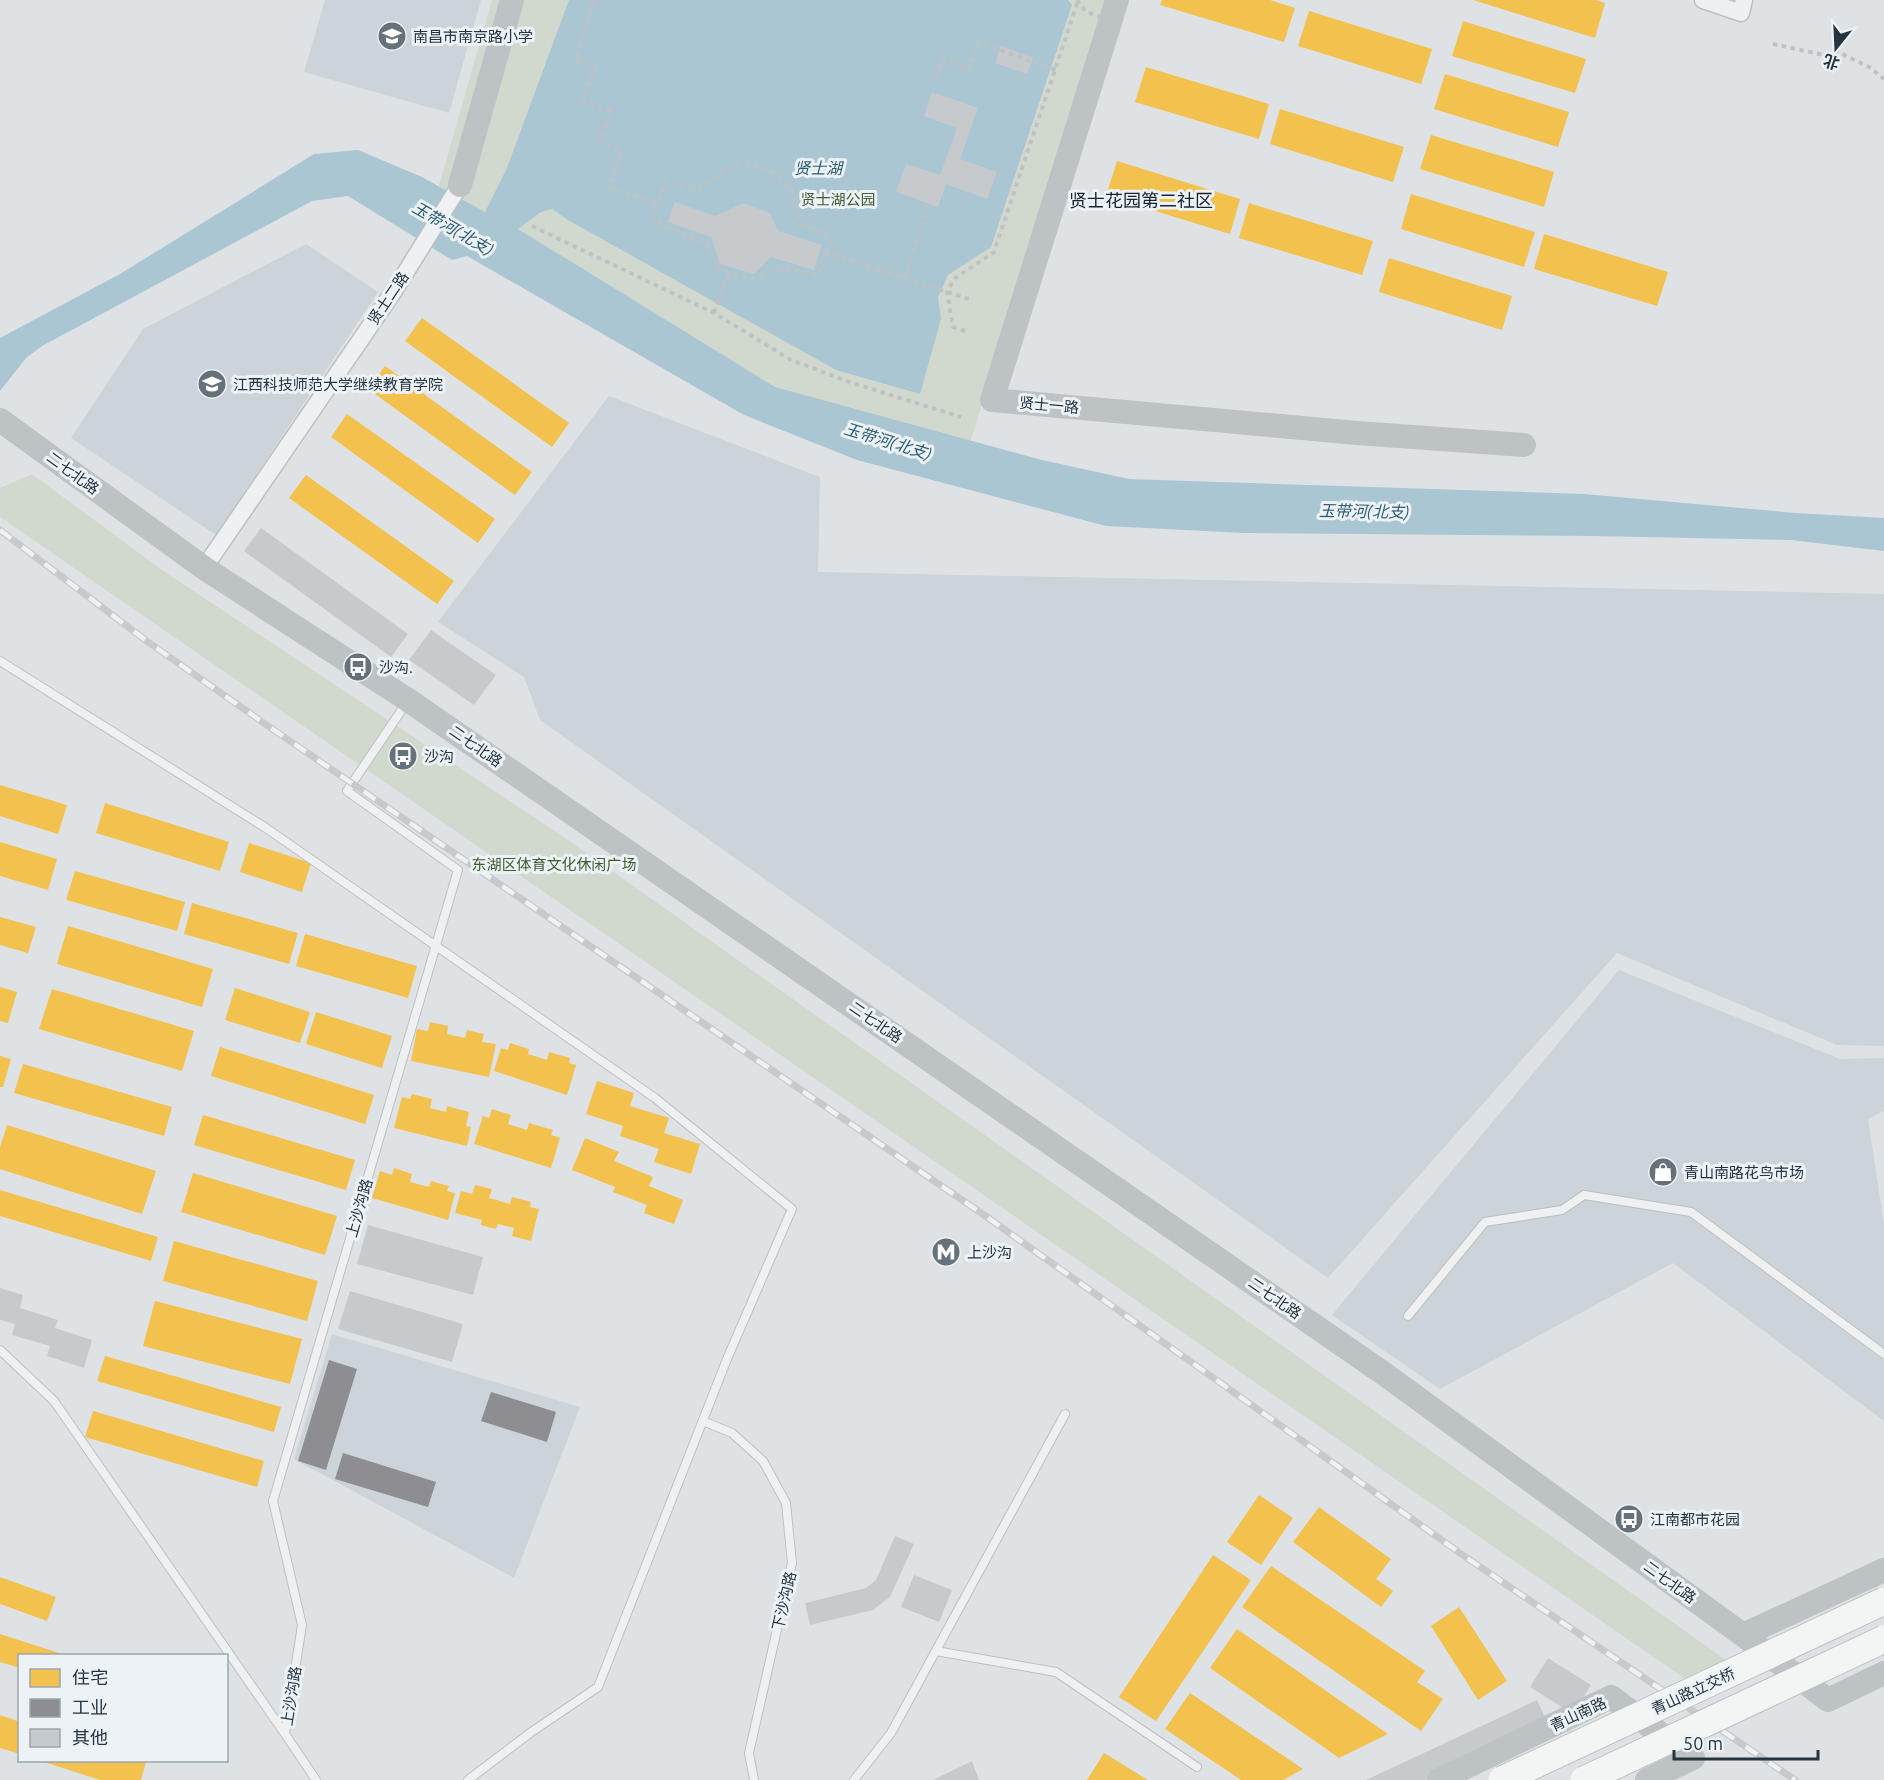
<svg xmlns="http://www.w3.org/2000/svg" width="1884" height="1780" font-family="Ubuntu,'Noto Sans SC',sans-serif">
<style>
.built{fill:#ccd3d9}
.green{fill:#d1d9cf}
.water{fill:#aac6d3}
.homes{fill:#f2c14e}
.industry{fill:#8d8d92}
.building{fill:#c7cacd}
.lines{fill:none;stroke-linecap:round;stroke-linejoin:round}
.lane-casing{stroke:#bdc0c3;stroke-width:10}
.street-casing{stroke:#bdc0c3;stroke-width:19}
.path{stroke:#bec2c5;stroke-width:4;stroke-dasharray:4.5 4.5;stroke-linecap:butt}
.lane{stroke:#eef0f2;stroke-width:8}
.street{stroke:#eef0f2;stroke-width:16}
.secondary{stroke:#bdc2c5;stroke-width:24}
.rail-casing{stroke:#c7cacd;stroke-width:7}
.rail{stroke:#ecf2f5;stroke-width:4.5;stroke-dasharray:14;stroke-linecap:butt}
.primary-bridge-casing{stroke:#bbbfc3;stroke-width:29;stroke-linecap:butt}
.path-bridge{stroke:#bec2c5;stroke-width:4;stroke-dasharray:4.5 4.5;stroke-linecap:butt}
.primary-bridge{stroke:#f3f5f5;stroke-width:27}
.labels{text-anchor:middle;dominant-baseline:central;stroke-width:6;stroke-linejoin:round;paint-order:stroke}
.poi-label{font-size:15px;fill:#25343f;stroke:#ecf2f5;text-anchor:start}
.park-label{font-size:15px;fill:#425c31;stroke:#ecf2f5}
.street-label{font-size:15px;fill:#25343f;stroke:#ecf2f5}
.water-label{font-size:16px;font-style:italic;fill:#2c5c75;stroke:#ecf2f5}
.quarter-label{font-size:18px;fill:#17242f;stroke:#ecf2f5}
</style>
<rect width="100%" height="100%" fill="#dfe2e5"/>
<path class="built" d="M325 0H481L449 113 304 72Z
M306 244 378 292 216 535 71 438 143 329Z
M609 396 820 477 818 572 1884 594V1046L1837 1045 1617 953 1328 1278 540 720 524 677 438 622Z
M1619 970 1840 1059 1884 1058V1111L1868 1119 1884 1225V1421L1673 1263 1440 1389 1332 1315Z
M332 1334 580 1407 514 1578 294 1459Z"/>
<path class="green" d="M492 0H1107L969 446 772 390 436 196Z
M32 474 162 570 567 839 1726 1660 1684 1678 0 517V488Z"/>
<path class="water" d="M569 0H1068L1072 5 991 247 948 275 938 297 941 319 920 394 836 370 568 220 552 209 541 212 518 229 775 387 1042 460 1129 479 1584 494 1796 513 1884 518V551L1791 540 1592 536 1244 533 1106 526 857 460 744 415 467 256 452 260 348 196 312 201 42 346 26 358 0 391V338L120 274 314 154 358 150 422 177 485 212 507 168Z"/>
<path class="homes" d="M1162 0H1270L1295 8 1284 42 1160 5Z
M1473 0H1596L1605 3 1595 38Z
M1309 11 1432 49 1421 84 1298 46Z
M1463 21 1586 59 1575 93 1452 56Z
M1146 67 1269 104 1259 139 1135 102Z
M1445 74 1569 112 1558 147 1434 109Z
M1280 109 1404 147 1393 182 1270 144Z
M1431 135 1554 172 1544 207 1420 169Z
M1117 161 1240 199 1230 234 1106 196Z
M1411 194 1535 232 1524 267 1401 229Z
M1249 203 1373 241 1362 275 1239 238Z
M1544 234 1668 272 1657 306 1534 269Z
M1389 258 1512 296 1502 330 1379 292Z
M422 318 569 423 552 447 405 341Z
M385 366 532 472 515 495 368 389Z
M347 414 495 519 478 543 331 437Z
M306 475 454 581 437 604 289 498Z
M0 785 67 805 58 834 0 816Z
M105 803 229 842 220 871 96 833Z
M0 842 57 859 48 890 0 876Z
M249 843 311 863 302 892 240 872Z
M75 871 185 902 177 931 66 900Z
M192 903 298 933 289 964 184 934Z
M0 917 36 927 28 953 0 945Z
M68 926 213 969 202 1007 57 964Z
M305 934 417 966 408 998 296 966Z
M0 987 17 992 8 1023 0 1021Z
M235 988 310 1012 300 1043 225 1020Z
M52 989 194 1031 182 1071 39 1029Z
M316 1012 392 1036 382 1068 306 1044Z
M430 1022 448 1026 447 1034 465 1038 467 1030 484 1034 482 1042 496 1044 489 1077 411 1061 417 1029 428 1031Z
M510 1043 529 1049 528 1054 547 1060 549 1052 570 1058 569 1063 576 1065 567 1095 494 1071 501 1048 508 1050Z
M220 1047 374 1095 365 1124 211 1076Z
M0 1056 11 1059 3 1087H0Z
M23 1064 172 1107 164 1136 14 1093Z
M597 1081 634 1093 630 1106 669 1118 664 1133 700 1144 691 1174 654 1162 659 1149 620 1136 623 1126 586 1114Z
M412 1094 432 1099 430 1108 446 1112 447 1106 469 1112 466 1126 471 1127 467 1146 394 1128 402 1097 410 1099Z
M492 1109 511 1115 508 1124 527 1130 529 1123 553 1130 551 1135 560 1138 551 1168 474 1144 483 1116 489 1118Z
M203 1115 355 1160 346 1190 194 1145Z
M7 1125 156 1171 142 1214 0 1169V1147Z
M585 1138 619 1152 614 1161 653 1177 649 1186 683 1200 674 1224 644 1213 647 1205 613 1192 615 1187 572 1170Z
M394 1168 412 1174 410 1182 429 1187 431 1181 449 1186 447 1191 455 1193 448 1220 372 1198 380 1171 392 1175Z
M193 1173 337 1216 325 1255 181 1212Z
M475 1185 492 1189 489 1198 510 1204 512 1197 531 1202 530 1207 539 1209 531 1241 512 1236 514 1228 498 1224 496 1229 481 1225 482 1220 455 1213 461 1191 472 1194Z
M0 1190 158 1237 151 1261 0 1216Z
M174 1241 318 1281 307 1321 163 1281Z
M155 1301 302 1339 290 1384 143 1346Z
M105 1356 281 1407 274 1432 97 1381Z
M93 1411 264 1461 257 1487 85 1437Z
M1259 1495 1293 1518 1261 1565 1227 1542Z
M1319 1507 1391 1559 1376 1579 1393 1591 1381 1607 1293 1542Z
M1213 1555 1251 1580 1156 1721 1119 1697Z
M1271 1566 1425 1671 1417 1682 1443 1699 1421 1731 1242 1607Z
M0 1577 56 1597 47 1621 0 1604Z
M1459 1607 1507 1681 1478 1700 1431 1626Z
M1237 1629 1388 1734 1339 1758 1210 1668Z
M0 1634 65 1655V1656H20V1668L0 1662Z
M1190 1693 1303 1769 1283 1780H1241L1165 1729Z
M0 1715 20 1722V1754L0 1748Z
M1104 1753 1148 1780H1087Z
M141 1760 146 1762 141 1780H100L41 1761Z"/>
<path class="industry" d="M329 1360 357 1369 326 1470 298 1461Z
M491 1392 556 1412 547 1442 481 1421Z
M343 1453 436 1482 428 1507 335 1479Z"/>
<path class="building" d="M1001 46 1033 58 1027 74 995 63Z
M932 92 978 108 960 159 997 172 987 199 946 184 938 207 896 192 906 164 940 175 957 128 924 116Z
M675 202 715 216 743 203 770 213 778 231 822 245 814 270 771 257 754 274 720 264 711 237 668 222Z
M261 528 408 634 391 657 244 551Z
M431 630 496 675 474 705 409 660Z
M368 1225 483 1257 473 1295 357 1264Z
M0 1288 23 1295 20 1308 58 1320 55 1328 92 1340 84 1368 47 1356 50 1346 12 1335 15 1324 0 1320Z
M350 1291 463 1324 452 1362 338 1329Z
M895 1536 914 1544 890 1597 873 1610 810 1625 805 1603 866 1588 876 1580Z
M914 1575 952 1590 939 1622 901 1607Z
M1548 1658 1591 1685 1573 1714 1530 1687Z
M1537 1700 1548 1724 1426 1780H1366Z
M972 1761 979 1780H933Z"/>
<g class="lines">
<g class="lane-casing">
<path id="lane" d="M0 661 266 828 655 1098 792 1209 727 1359 598 1687 530 1733 468 1780
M1408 1316 1485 1222 1562 1210 1584 1195 1691 1212 1884 1354
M0 1350 54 1401 285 1734
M703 1421 732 1433 763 1461 786 1503 792 1563 749 1753 754 1780
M936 1651 1056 1672 1197 1767
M316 1780 285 1734 302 1625 273 1501 458 870 347 791 407 702
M854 1780 891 1733 1065 1414"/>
</g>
<g class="street-casing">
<path id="street" d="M1703 0 1741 13 1744 0
M204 568 394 291 460 185"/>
</g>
<path class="path" d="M593 0 576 60 595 67 583 101 611 111 600 143 621 150 609 187 658 204
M1773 44 1824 55 1836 51 1871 68 1884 79
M936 77 942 60 969 69 978 42 1056 70
M532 226 714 313 791 360 852 383 961 417
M827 252 819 275 781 268 751 279 719 270 706 243 661 225 654 215 665 181C675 184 687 191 697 188 706 186 715 174 724 170 736 164 747 163 760 167 791 177 794 195 800 224L823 232 831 243 827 252 879 270
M905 278 928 204
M714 313 729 273
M965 331 953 327 947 292 954 279 994 252 1078 1"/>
<use href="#lane" class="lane"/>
<use href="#street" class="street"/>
<path class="secondary" d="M1117 0 992 400 1357 433 1524 445
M460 185 512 0
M0 420 204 568 408 700 1383 1373 1743 1635
M1884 1570 1743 1635 1828 1700 1884 1673
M1439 1780 1611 1697 1693 1758 1647 1780"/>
<g class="rail-casing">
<path id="rail" d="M0 530 148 642 268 726 987 1217 1467 1558 1795 1780"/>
</g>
<use href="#rail" class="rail"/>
<g class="primary-bridge-casing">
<path id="primary-bridge" d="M1502 1780 1884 1601
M1584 1780 1884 1639"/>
</g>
<path class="path-bridge" d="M1077 0 1086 12 1110 20
M879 270 972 300"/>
<use href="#primary-bridge" class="primary-bridge"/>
</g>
<defs>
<g id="school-disc" transform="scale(1.5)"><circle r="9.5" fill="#667179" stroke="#ecf2f5"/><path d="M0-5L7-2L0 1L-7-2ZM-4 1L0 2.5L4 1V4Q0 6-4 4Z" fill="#fff"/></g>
<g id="university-disc" transform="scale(1.5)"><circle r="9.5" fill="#667179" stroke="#ecf2f5"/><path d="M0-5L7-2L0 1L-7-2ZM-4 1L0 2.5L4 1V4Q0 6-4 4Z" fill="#fff"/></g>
<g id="bus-disc" transform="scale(1.5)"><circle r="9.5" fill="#667179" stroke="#ecf2f5"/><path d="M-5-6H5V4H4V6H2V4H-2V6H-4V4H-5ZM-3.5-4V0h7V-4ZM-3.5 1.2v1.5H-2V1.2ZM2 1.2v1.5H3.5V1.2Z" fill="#fff"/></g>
<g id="shop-disc" transform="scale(1.5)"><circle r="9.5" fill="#667179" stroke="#ecf2f5"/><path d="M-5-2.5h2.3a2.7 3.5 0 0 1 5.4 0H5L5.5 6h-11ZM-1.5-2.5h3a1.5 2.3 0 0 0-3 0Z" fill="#fff"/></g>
<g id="metro-disc" transform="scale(1.5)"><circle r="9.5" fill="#667179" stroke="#ecf2f5"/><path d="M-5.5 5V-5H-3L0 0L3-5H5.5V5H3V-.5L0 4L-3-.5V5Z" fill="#fff"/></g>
</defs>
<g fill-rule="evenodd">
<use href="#school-disc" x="392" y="36"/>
<use href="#university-disc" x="212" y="384"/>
<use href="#bus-disc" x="358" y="667"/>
<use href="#bus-disc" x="403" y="756"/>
<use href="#shop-disc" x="1663" y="1172"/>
<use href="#metro-disc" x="946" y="1252"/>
<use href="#bus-disc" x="1629" y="1519"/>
</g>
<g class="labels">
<g class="poi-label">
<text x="413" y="36">南昌市南京路小学</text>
<text x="233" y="384">江西科技师范大学继续教育学院</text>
<text x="379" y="667">沙沟.</text>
<text x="424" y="756">沙沟</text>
<text x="1684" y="1172">青山南路花鸟市场</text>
<text x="967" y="1252">上沙沟</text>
<text x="1650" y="1519">江南都市花园</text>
</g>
<g class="park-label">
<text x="838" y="199">贤士湖公园</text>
<text x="554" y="864">东湖区体育文化休闲广场</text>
</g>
<g class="street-label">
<text transform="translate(388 298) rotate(-56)">贤士二路</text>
<text transform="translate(1049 405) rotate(5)">贤士一路</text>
<text transform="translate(73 473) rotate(36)">二七北路</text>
<text transform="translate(476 746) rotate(35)">二七北路</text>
<text transform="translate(876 1022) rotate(35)">二七北路</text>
<text transform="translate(359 1208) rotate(-74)">上沙沟路</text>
<text transform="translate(1275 1298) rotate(35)">二七北路</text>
<text transform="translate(1670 1582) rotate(36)">二七北路</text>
<text transform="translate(784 1601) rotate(-77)">下沙沟路</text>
<text transform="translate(1693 1691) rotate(-25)">青山路立交桥</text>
<text transform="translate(291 1696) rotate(-81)">上沙沟路</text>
<text transform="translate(1578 1714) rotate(-25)">青山南路</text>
</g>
<g class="water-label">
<text x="818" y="168">贤士湖</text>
<text transform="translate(453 228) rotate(30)">玉带河(北支)</text>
<text transform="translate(888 441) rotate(17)">玉带河(北支)</text>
<text transform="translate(1364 511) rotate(1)">玉带河(北支)</text>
</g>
<g class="quarter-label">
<text x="1141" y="200">贤士花园第二社区</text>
</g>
</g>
<rect x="18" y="1654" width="210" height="108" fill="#ecf2f5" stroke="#9ca6ac" stroke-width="1.5"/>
<rect x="30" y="1669" width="30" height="18" fill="#f2c14e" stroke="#9ca6ac" stroke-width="1.5"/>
<text x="72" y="1684" font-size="18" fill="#25343f">住宅</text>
<rect x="30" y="1699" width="30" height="18" fill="#8d8d92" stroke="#9ca6ac" stroke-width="1.5"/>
<text x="72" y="1714" font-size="18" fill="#25343f">工业</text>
<rect x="30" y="1729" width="30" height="18" fill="#c7cacd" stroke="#9ca6ac" stroke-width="1.5"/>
<text x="72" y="1744" font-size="18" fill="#25343f">其他</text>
<g transform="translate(1836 48) rotate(198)" stroke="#ecf2f5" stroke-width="4.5" paint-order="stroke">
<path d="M0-4.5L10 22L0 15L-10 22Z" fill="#25343f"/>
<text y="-9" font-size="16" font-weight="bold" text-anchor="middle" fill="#25343f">北</text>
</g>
<path d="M1674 1750v9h144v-9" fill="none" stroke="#25343f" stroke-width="3"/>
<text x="1683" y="1750" font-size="18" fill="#25343f" stroke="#ecf2f5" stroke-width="4.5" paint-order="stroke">50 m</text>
</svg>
